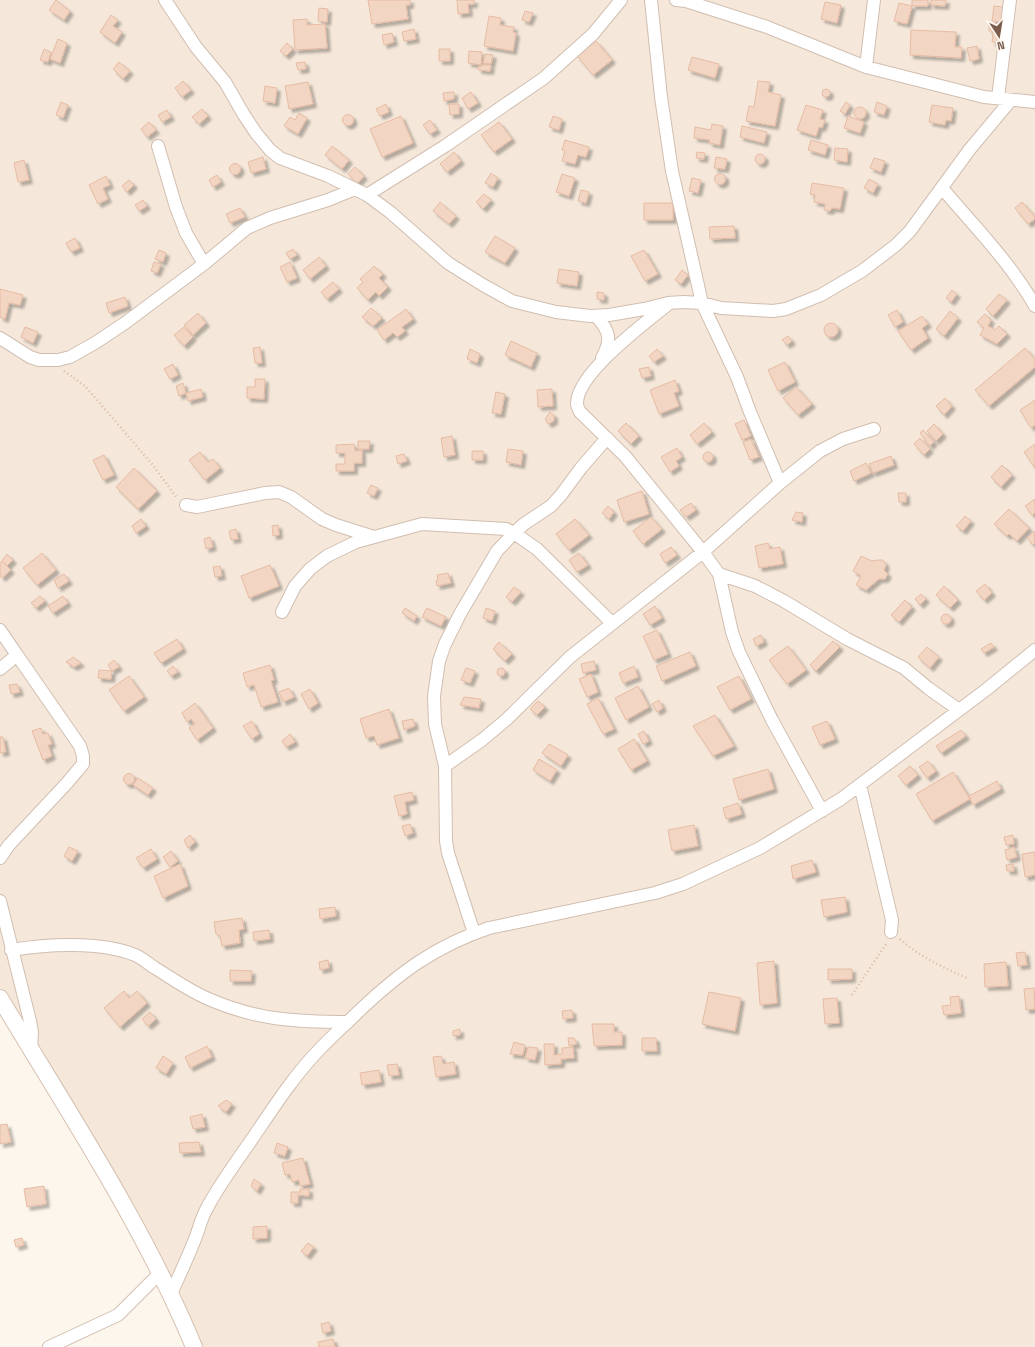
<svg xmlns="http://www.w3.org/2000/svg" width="1035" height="1347" font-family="'Space Grotesk',sans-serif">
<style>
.residential{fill:#f5e8da}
.building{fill:#f3d5c3;stroke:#e6bba3;filter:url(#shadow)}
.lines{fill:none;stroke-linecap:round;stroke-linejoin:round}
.street-casing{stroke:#d1beb0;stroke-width:14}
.secondary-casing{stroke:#d6c0b0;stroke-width:18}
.path{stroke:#d9b8a5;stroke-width:2.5;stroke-dasharray:1 3;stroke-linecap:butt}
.street{stroke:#fff;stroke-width:12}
.secondary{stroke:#fff;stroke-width:16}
</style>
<defs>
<filter id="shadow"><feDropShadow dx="3.5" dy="3.5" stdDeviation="1" flood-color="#0004"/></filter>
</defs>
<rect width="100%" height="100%" fill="#fdf6ec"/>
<path class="residential" d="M0 0H1035V1347H194L0 998Z"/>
<path class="building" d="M56 0 70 11 64 20 49 10Z
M368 0H410V5H406L408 19 372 24Z
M457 0H474V4H468L469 13 458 14Z
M912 0H928V6H912Z
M931 0H946L945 6 931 5Z
M825 2 841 5 837 23 821 19Z
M899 3 912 6 907 24 894 21Z
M994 6 1003 7 1002 22 992 21Z
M319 8 328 9 327 22 318 21Z
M525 11 533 13 529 22 522 20Z
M111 15 118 20 113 26 122 32 115 43 100 32Z
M489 16 501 18 500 25 514 27 513 32 516 33 513 51 484 46Z
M307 19V25L325 24 327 48 295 50 293 20Z
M989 23 996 24 995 31H989Z
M414 29 416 39 404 41 402 32Z
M911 30 956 32 955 47H962L961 58 910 55Z
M999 32 998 42H992L993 33Z
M392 33 394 42 384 45 382 35Z
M58 39 67 43 60 63 50 59Z
M596 41 612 60 593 75 577 56Z
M287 43 293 49 286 56 280 51Z
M977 46 979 59 970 61 967 48Z
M44 49 51 52 48 62 40 60Z
M439 49H450V61H439Z
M469 51 482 52 481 65 468 63Z
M485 54 493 55 491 64 483 63Z
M692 57 719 64 715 78 688 70Z
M119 62 130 71 123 79 113 69Z
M305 62 306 69 298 70 296 63Z
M483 65H491L490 71 479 70 477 68Z
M183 81 191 90 182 97 175 88Z
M758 81 770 82 768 92 781 95 775 126 746 121 749 106 754 107Z
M308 82 313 104 289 109 285 86Z
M265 86 277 88 275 103 263 101Z
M822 93a4 4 0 1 1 8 0a4 4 0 1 1-8 0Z
M454 92V99L444 101 443 93Z
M471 92 478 103 468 109 462 98Z
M61 102 68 105 63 118 56 115Z
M846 102 850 105 845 114 840 111Z
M877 102 887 106 884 115 874 112Z
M386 104 389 112 380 116 376 109Z
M449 104H459V114L450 115Z
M806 105 823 110 820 119 825 120 822 128 819 127 816 136 797 130Z
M932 105 953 108 951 121 946 120 945 125 929 122Z
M854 113a6 6 0 1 1 12 0a6 6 0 1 1-12 0Z
M202 109 208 116 199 124 192 117Z
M167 110 171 117 162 122 158 115Z
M299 113 307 118 298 134 284 126 290 117 295 120Z
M342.5 120a5.5 5.5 0 1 1 11 0a5.5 5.5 0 1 1-11 0Z
M401 116 413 143 382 157 370 129Z
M553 116 562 119 559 130 549 127Z
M848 116 864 122 860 133 844 128Z
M430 120 437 130 430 134 423 125Z
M149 122 156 130 147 137 141 129Z
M499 122 512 139 494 152 481 135Z
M712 124 723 126 720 145 709 143 710 140 694 138 695 127 711 130Z
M742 126 767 132 764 143 740 137Z
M565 140 589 147 586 157 578 155 575 164 562 161 565 151 562 150Z
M811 140 828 145 825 155 808 150Z
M332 146 349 160 342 169 325 155Z
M835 148 848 149 847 162 834 160Z
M454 152 461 161 447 172 440 164Z
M697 152 705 153 704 159 696 158Z
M755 159a5 5 0 1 1 10 0a5 5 0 1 1-10 0Z
M263 157 266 169 251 173 248 162Z
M716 157 727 159 725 169 714 168Z
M874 158 885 161 881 172 870 168Z
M24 160 29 180 18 182 14 163Z
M229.5 169a5.5 5.5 0 1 1 11 0a5.5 5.5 0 1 1-11 0Z
M355 167 364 176 357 184 348 174Z
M491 173 498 178 493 187 485 183Z
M714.5 179a5.5 5.5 0 1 1 11 0a5.5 5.5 0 1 1-11 0Z
M562 174 575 178 569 196 556 192Z
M217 175 221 182 213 187 209 180Z
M106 176 110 185 103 188 108 199 98 204 89 185Z
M692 178 701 180 698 193 689 191Z
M869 179 878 184 873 193 864 188Z
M129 180 134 185 127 192 122 186Z
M812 183 844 188 840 209 832 208 830 211 824 210 825 204 814 202 815 195 810 194Z
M581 190 589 192 586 203 578 201Z
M484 194 491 200 483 209 476 202Z
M143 200 147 206 139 211 135 205Z
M440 202 456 216 449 224 433 211Z
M1022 202 1035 217V219L1028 224 1015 208Z
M644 203H673V220H644Z
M240 208 245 217 230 223 226 214Z
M734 226 735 238 710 239 709 227Z
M495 236 515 248 505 263 485 252Z
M75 238 80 248 71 252 66 243Z
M293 249 297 255 290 259 286 253Z
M159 250 166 253 163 262 155 259Z
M644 250 658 274 645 281 631 256Z
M319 257 326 266 310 279 303 270Z
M154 262 161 264 157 273 151 271Z
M290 262 297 278 287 282 280 267Z
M374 266 383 274 379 278 388 287 379 296 376 292 368 300 357 288 363 282 360 279Z
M559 269 579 272 577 286 557 283Z
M682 270 688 275 681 284 675 280Z
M333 282 339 289 327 299 321 292Z
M0 289 23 295 20 305 9 303 5 319 0 317Z
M952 290 957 294 951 302 946 298Z
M597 292 604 293V300L597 299Z
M999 294 1007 300 993 316 986 309Z
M125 297 128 306 109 313 106 303Z
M371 308 382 318 373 326 362 317Z
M406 309 413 319 402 327 405 331 397 337 393 333 384 340 377 330Z
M897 310 903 322 895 327 888 315Z
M950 311 958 318 944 336 936 329Z
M198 313 206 323 193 335 184 325Z
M985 314 991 320 988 326 995 330 999 326 1007 334 997 344 980 335 984 328 977 322Z
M922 316 928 324 922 328 928 338 911 350 898 331Z
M824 330a7 7 0 1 1 14 0a7 7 0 1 1-14 0Z
M25 327 38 332 33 343 21 337Z
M184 327 193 337 184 346 174 335Z
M788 336 792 341 787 345 782 340Z
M511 341 537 353 531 367 505 355Z
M260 347 262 363H255L253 348Z
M1025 348 1035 359V367L989 406 975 390Z
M470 349 480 354 477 363 467 359Z
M657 349 663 356 654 362 649 356Z
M785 362 795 382 778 391 768 370Z
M173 364 178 375 170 379 164 369Z
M649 367 651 376 642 378 639 369Z
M255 379H265L264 399 247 398V387H255Z
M675 380 679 391 674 393 679 406 659 414 650 390Z
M183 383 186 393 179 396 176 386Z
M796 387 812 404 798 415 783 398Z
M201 389 203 397 188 401 186 393Z
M552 389 553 406 538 407 537 390Z
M496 392 505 394 501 414 492 413Z
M945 398 952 406 944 415 936 406Z
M1035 400V425L1031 428 1020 410Z
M550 412 554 415V421L548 424 545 419Z
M744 420 751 436 742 440 735 424Z
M626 423 639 436 631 444 618 431Z
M704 423 712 432 697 444 690 435Z
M934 424 943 434 936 441 927 431Z
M923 430 934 442 930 446 920 433Z
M452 436 455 455 444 457 441 438Z
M920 438 930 449 924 455 914 444Z
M751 439 759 457 750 460 743 442Z
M358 441H370L369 449H358Z
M354 444 355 451 362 450V463H354V471H336V464H345V453H336V445Z
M1035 444V468L1024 452Z
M677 448 682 457 676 461 679 466 670 472 661 457Z
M508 449 523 451 521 465 506 462Z
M472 451H483V460H472Z
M200 452 208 462 213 459 220 468 205 480 189 460Z
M703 457a5 5 0 1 1 10 0a5 5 0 1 1-10 0Z
M404 454 407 461 398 464 396 456Z
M104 455 114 475 103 480 93 460Z
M891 456 894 465 873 473 869 464Z
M866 463 871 473 854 481 850 471Z
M1002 465 1012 475 1001 487 991 477Z
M134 468 157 491 138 509 116 487Z
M371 485 378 488 374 496 367 493Z
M642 491 649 514 624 522 617 500Z
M898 493H906V502H899Z
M1035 499V513L1032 515 1025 506Z
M691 503 696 510 686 517 680 510Z
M608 506 614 512 609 519 602 513Z
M1009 509 1029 528 1017 541 1009 534 1007 536 994 524Z
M796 512 803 513 802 522 792 520Z
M965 516 971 521 963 531 956 526Z
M651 517 662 529 643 544 633 531Z
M141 519 146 526 136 533 132 526Z
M575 519 589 535 569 550 556 534Z
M278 525 279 535 273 536 272 526Z
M236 529 238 539 231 540 229 531Z
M1034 531 1035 543 1033 545 1027 538Z
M210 537 213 547 206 549 204 539Z
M768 543 770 549 780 547 783 564 759 568 755 546Z
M671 547 677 555 665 563 660 554Z
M42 553 56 570 37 585 23 568Z
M579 553 588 565 577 572 569 560Z
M7 554 13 560 7 566 2 561Z
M861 556 872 561 878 560H883L886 565 884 570 888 574 885 579H879L866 590 856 585 861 576 853 571Z
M2 561 11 570 2 578 0 576V563Z
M270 565 279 586 249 598 241 576Z
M220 566 222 576 215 577 213 567Z
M448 573 451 583 437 586 436 581 438 580 437 575Z
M64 574 69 581 58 588 54 580Z
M985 584 992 593 984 600 976 591Z
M944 586 958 600 950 608 936 595Z
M514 587 521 592 512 602 506 597Z
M921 594 926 599 920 605 915 599Z
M40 596 45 601 36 608 31 603Z
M63 596 68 603 53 613 48 606Z
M905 600 912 607 899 622 891 615Z
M655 606 662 618 650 625 643 614Z
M405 608 417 616 414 621 402 613Z
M427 608 446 617 441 626 422 617Z
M486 608 495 611 492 621 483 618Z
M941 619a5 5 0 1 1 10 0a5 5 0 1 1-10 0Z
M657 630 668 654 654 660 643 636Z
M761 635 764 642 756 646 753 639Z
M177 639 183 649 161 663 154 653Z
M833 641 840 647 816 671 810 665Z
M499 642 512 654 505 661 493 649Z
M991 643 994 647 984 653 981 649Z
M788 646 806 670 787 684 769 660Z
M927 647 939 657 930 668 918 657Z
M690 652 696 666 662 681 656 666Z
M73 657 81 663 74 667 66 662Z
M114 660 119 667 112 671 108 665Z
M594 661 596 670 583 673 581 664Z
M270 665 274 680 271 681 278 702 261 707 254 685 247 687 243 673Z
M173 666 178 672 171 676 167 671Z
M634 666 638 677 623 683 619 673Z
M466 668 475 671 470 683 461 680Z
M497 672a4 4 0 1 1 8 0a4 4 0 1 1-8 0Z
M99 670 112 671 111 679 98 678Z
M591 674 598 692 587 697 579 679Z
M129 676 144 697 124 711 109 690Z
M739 676 751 699 730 710 717 687Z
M17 684 20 692 11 694 9 685Z
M638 686 649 707 626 720 615 698Z
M289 688 294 697 283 702 279 692Z
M310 689 318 703 309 709 301 694Z
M464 697 481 699 479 708 460 705Z
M598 698 614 729 603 734 587 704Z
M659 700 663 708 657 712 652 704Z
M538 701 545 707 537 715 530 709Z
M195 703 213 728 197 740 189 728 195 724 191 719 187 722 182 713Z
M389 709 399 738 377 745 374 736 366 738 360 719Z
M715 715 734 746 713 756 693 726Z
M413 719 415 726 404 730 402 721Z
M252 721 259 734 252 739 243 726Z
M827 721 835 739 820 745 812 727Z
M41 728 43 734 48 733 52 744 48 745 52 756 43 760 32 731Z
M961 730 966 736 941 753 936 746Z
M644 731 649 741 643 744 638 734Z
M290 734 295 742 286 747 282 741Z
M0 737H3L6 752 0 753Z
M634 739 647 761 631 770 618 749Z
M549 744 568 755 561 766 542 753Z
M539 759 557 770 550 781 533 770Z
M928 761 936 771 927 778 919 767Z
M910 766 918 775 906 785 898 776Z
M768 769 774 789 739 800 733 779Z
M953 772 970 799 932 821 916 794Z
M123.5 779a5.5 5.5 0 1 1 11 0a5.5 5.5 0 1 1-11 0Z
M138 778 153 788 148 795 133 785Z
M997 781 1001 789 973 805 969 796Z
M412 792 414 800 405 802 407 814 399 816 394 796Z
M738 803 742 814 726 819 723 808Z
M410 824 413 833 405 836 402 826Z
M694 825 698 846 672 851 668 830Z
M190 835 195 842 188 848 184 840Z
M1013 835 1014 844 1006 845 1004 837Z
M69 847 78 851 72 861 64 856Z
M1014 847 1017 857 1007 860 1005 850Z
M151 849 157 859 143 868 136 858Z
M171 851 178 861 170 867 163 857Z
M1035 852V875L1025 877 1022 854Z
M812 860 816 872 793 879 791 866Z
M180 864 188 886 163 898 154 876Z
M1013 864 1014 871H1007L1006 865Z
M845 897 847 912 824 917 821 900Z
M335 907 336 916 320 919 319 909Z
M242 918 244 929 239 930 240 943 222 946 220 936 216 934 214 922Z
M269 930 270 939 254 941 253 932Z
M1025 952 1027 965 1018 966 1016 953Z
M328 960 329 968 320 970 319 962Z
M774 961 777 1003 760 1005 757 963Z
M1006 962 1008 986 985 987 984 964Z
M828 969H852V979L828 980Z
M230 970 252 971 251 981H230Z
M1034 988 1035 1009 1026 1010 1024 989Z
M124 991 129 998 137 991 147 1003 120 1027 104 1008Z
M709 992 741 998 735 1031 702 1024Z
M959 996 961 1013 944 1015 942 1006 951 1005 950 997Z
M837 998 839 1023 825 1024 823 999Z
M572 1010 573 1018 563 1019 562 1011Z
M150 1012 156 1019 148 1026 142 1019Z
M592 1024H614V1032H622V1045L594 1046Z
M460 1029V1035L453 1036V1031Z
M568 1038H574L577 1044 569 1046Z
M642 1038H656L657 1051H642Z
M514 1042 525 1045 523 1055 510 1054Z
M544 1044H554V1055L562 1054V1048L573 1047 574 1058 561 1059V1064L545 1065Z
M207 1046 212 1057 190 1068 185 1057Z
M528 1047 538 1048 535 1060 525 1058Z
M163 1056 173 1063 166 1074 156 1068Z
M441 1056 443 1064 454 1062 456 1074 436 1077 433 1057Z
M397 1064 399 1075 389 1076 387 1065Z
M379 1070 381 1082 362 1085 360 1073Z
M226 1100 232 1104 226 1112 218 1106Z
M202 1114 205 1127 193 1129 190 1117Z
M7 1124 11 1142 0 1144V1125Z
M199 1142 201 1152 180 1153 179 1143Z
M277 1143 288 1147 285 1156 274 1153Z
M303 1158 310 1184 300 1186 299 1180 292 1182 290 1174 285 1175 282 1163Z
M254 1179 261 1184 257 1191 251 1186Z
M44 1186 46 1204 27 1207 24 1189Z
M300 1189H309V1196L298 1195V1203H291V1192H300Z
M267 1226V1238L253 1239V1227Z
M22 1238 24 1245 16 1247 14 1240Z
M308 1243 314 1247 307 1256 301 1251Z
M329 1322 331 1331 323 1333 321 1324Z
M333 1339 335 1347H319L318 1342Z"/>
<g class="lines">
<g class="street-casing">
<path id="street" d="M165 0 196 47 225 82 244 115 256 133 270 150 280 158 328 176 367 195 390 212 448 263 483 285 512 301 556 312 590 316 609 315 644 309 668 303 683 302 702 303 721 308 773 311 786 309 821 295 862 271 896 245 910 231 970 149 1011 100
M651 0 661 97 672 171 702 303 737 377 750 412 780 483
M676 0 686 1 767 27 866 67 984 97 1035 102
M866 67 874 0
M998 98 1010 0
M158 146 176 207 186 233 204 264
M942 188C974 226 1010 262 1035 306
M367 195 445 146 544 78 593 34 621 0
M667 305C645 323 576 374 577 404 577 406 579 410 580 412L625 456 703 552 719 574 732 632 739 652 772 720 822 811
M596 316C610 331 612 340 602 358
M0 338 30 357 39 360H58L70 357 95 343 125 323 204 264 247 228 270 218 328 200 355 189
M186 505 197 507 265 493 279 492 291 497 322 519 336 525 374 537
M719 574 755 586 784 601 847 639 904 668 928 688 959 710
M282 612 295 586 310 569 327 556 356 542 422 524 506 529 514 533 537 549 612 623
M0 630 17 655 0 669
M445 766 482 740 507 719 570 657 703 552 780 483 820 451 843 439 874 429
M860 785 892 920 891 932
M0 858 9 845 67 783 83 764V756L80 746 17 655
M0 901 30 1021 32 1032 31 1050
M474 933 448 853 446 841 445 766 435 724 434 696 439 661 445 644 460 614 497 551 514 533 524 524 551 506 561 495 581 468 607 438
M11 950C48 944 100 941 135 955 142 958 149 964 155 968 173 979 191 992 211 1000 257 1020 298 1022 348 1022
M171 1294C179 1276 188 1257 195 1239 199 1229 201 1219 206 1210 218 1186 235 1164 250 1142 270 1113 292 1078 317 1052 330 1038 345 1025 358 1012 399 973 435 946 489 928L655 893 683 884 760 848 841 799 987 689 1035 650
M49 1347 118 1315 160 1273"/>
</g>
<g class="secondary-casing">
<path id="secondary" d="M0 998C68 1112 143 1224 194 1347"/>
</g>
<path class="path" d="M64 371 85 386 152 464 177 498
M900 939C920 957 944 968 969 979
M852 995 886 944"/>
<use href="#street" class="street"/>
<use href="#secondary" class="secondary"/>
</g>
<g transform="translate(999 36) rotate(168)" stroke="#fffaf3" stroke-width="3" paint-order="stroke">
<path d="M0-3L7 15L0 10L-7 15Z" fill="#7a5c4d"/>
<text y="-6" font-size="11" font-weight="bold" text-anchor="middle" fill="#7a5c4d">N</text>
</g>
</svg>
